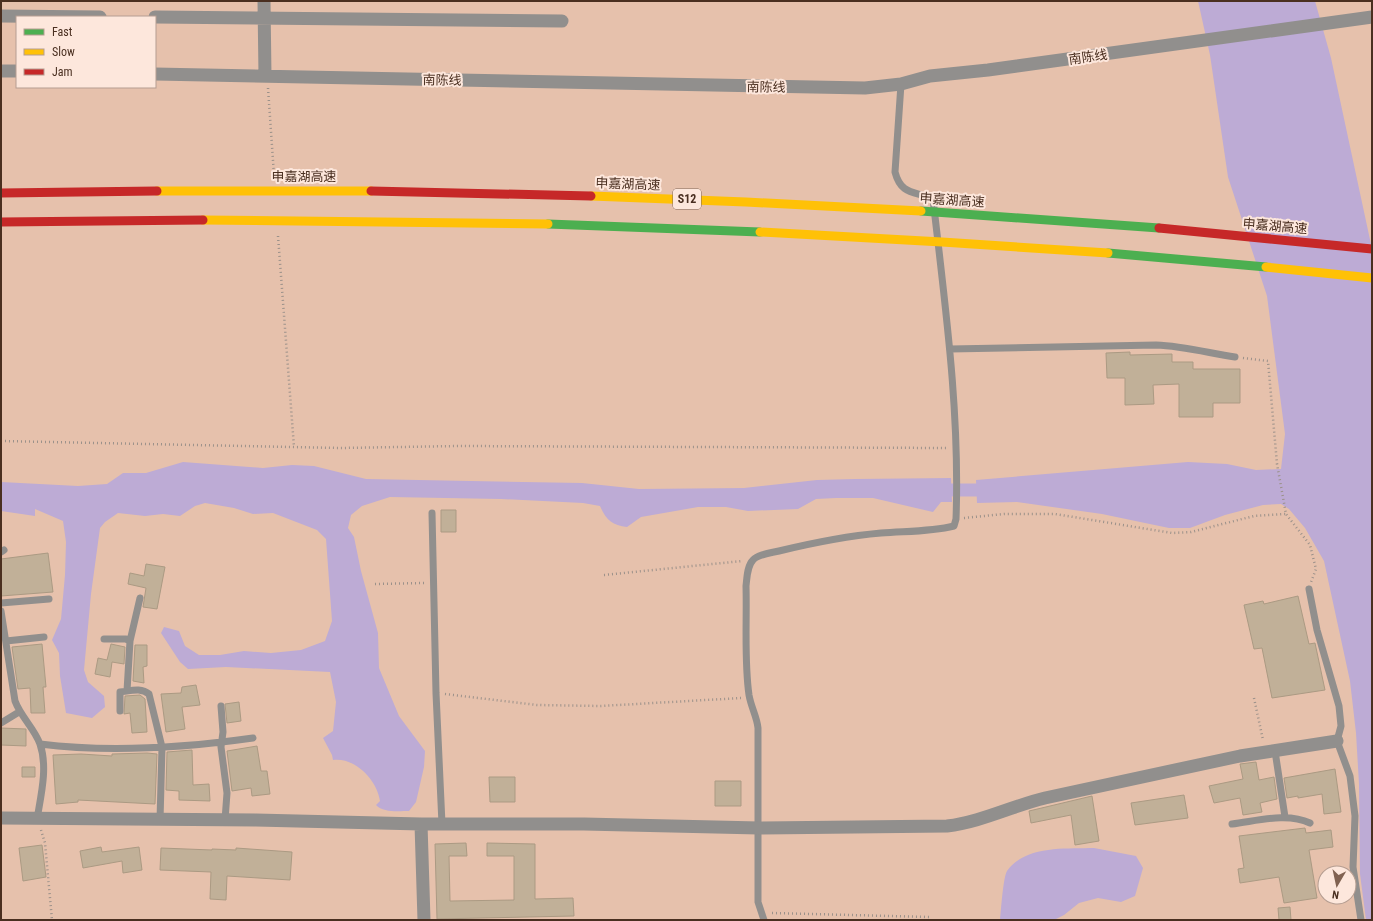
<svg xmlns="http://www.w3.org/2000/svg" width="1373" height="921" font-family="'Roboto Condensed','Noto Sans SC',sans-serif">
<style>
.water{fill:#bdabd5}
.lines{fill:none;stroke-linecap:round;stroke-linejoin:round}
.canal{stroke:#bdabd5;stroke-width:13}
.building{fill:#c1b098;stroke:#ab9a83}
.path{stroke:#9b918a;stroke-width:2.5;stroke-dasharray:1 3;stroke-linecap:butt}
.lane{stroke:#918f8d;stroke-width:7}
.street{stroke:#918f8d;stroke-width:13}
.fast{stroke:#4caf50;stroke-width:9}
.slow{stroke:#ffc107;stroke-width:9}
.jam{stroke:#c62828;stroke-width:9}
.labels{text-anchor:middle;dominant-baseline:central;stroke-width:4;stroke-linejoin:round;paint-order:stroke}
.shield{fill:#fde7dc;stroke:#806658;stroke-width:1}
.shield-label{font-size:12px;font-weight:bold;fill:#4a2f20}
.street-label{font-size:13px;fill:#4a2f20;stroke:#fde7dc}
</style>
<rect width="100%" height="100%" fill="#e6c1ac"/>
<path class="water" d="M1198 1H1315L1331 58 1372 249V920H1366L1360 874 1359 784 1356 733 1350 681 1324 561 1305 528 1289 509 1281 504 1263 505 1225 515 1190 528H1169L1102 514 1017 502 977 503 976 480 1188 462 1227 464 1256 470 1281 469 1285 434 1267 296 1228 177 1210 55Z
M183 462 263 468 292 465 314 466 366 479 582 483 639 489 744 488 817 480 855 479 951 478 952 502H941L933 512 873 498H836L816 499 798 509 748 511 726 507H698L641 517 627 527C612 525 606 520 600 506L583 503 501 499 390 497 362 506 351 515 348 528 354 537 361 571 378 633 379 668 399 716 425 751 424 767 416 802 409 811C399 811 383 813 376 805L380 801C377 780 355 757 333 760L332 755 323 738 333 731 336 702 330 672 226 667 188 669 180 662 161 633 164 627 179 631 185 646 199 655H220L244 651 271 653 301 650 325 641 332 621 326 539 317 530 273 513 253 514 234 508 205 503 195 506 180 516 163 514 145 516 118 513 105 522 100 528 91 594 84 670 88 682 104 696 105 707 92 718 66 713 60 676 59 653 52 640 61 619 65 575 66 542 63 521 35 509V516L1 511V482L78 486 107 484 123 473H146Z
M1094 848 1136 856 1143 868 1135 896 1121 902 1098 898 1079 903 1064 915 1054 920H1000C1001 911 1003 878 1007 871 1026 845 1065 849 1094 848Z"/>
<g class="lines">
<path class="canal" d="M934 490H994"/>
</g>
<path class="building" d="M1130 352V355L1172 354V362H1193V369H1240V403H1213V417H1179V384L1153 385 1154 404 1125 405V378H1107L1106 353Z
M441 510H456V532H441Z
M48 553 53 592 1 596V559Z
M146 564 165 567 157 609 143 607 146 588 128 584 130 573 144 576Z
M1298 596 1309 644 1315 643 1325 690 1272 698 1262 648 1254 649 1244 605 1263 601 1264 604Z
M42 644 46 687H43L45 713H31L30 688 18 689 12 647Z
M111 644 125 647 124 664 112 662 110 677 95 674 98 658 107 660Z
M135 645H147V666L143 667 144 683 133 681Z
M196 685 200 705 182 707 185 729 166 732 161 694 181 693 182 687Z
M140 695 145 699 147 732 132 733 130 713 124 714 125 696Z
M239 702 241 721 227 723 225 704Z
M1 728 26 729V746L1 745Z
M257 746 261 771H267L270 794 252 796 251 788 232 791 227 751Z
M192 750 193 785 209 784 210 801 179 800V791L166 790 167 752Z
M147 753 157 754 155 804 78 800V802L56 804 53 755 81 754 112 756V754Z
M1256 762 1259 780 1274 777 1277 799 1260 803 1262 812 1243 815 1240 798 1214 803 1209 786 1243 779 1240 764Z
M22 767H35V777H22Z
M1335 769 1341 812 1324 814 1322 794 1298 798V796L1287 798 1284 778Z
M489 777H515V802H490Z
M715 781H741V806H715Z
M1184 795 1188 818 1135 825 1131 803Z
M1092 796 1099 841 1075 845 1071 815 1031 823 1029 811Z
M1305 828 1306 833 1331 830 1333 847 1309 850 1317 898 1284 903 1279 877 1240 883 1238 869 1244 868 1239 836Z
M466 843 467 856H449L450 901 514 900V856H487V843L535 844V899L573 898 574 916 437 919 435 844Z
M42 845 46 877 23 881 19 848Z
M101 847 102 852 139 847 142 870 123 873 122 861 83 868 80 851Z
M161 848 212 850V849L236 850V848L292 852 290 880 227 876 226 900 210 899 211 872 160 870Z
M1290 907 1291 920H1279L1278 908Z"/>
<g class="lines">
<path class="path" d="M268 88 274 175
M278 236 294 447
M1243 358 1268 361 1277 464 1286 514 1310 545 1316 569 1311 582
M1 441 340 448 459 446 947 448
M964 518 1004 514H1055L1172 533 1191 532 1254 516 1286 514
M604 575 742 561
M375 584 425 583
M445 694 537 705 601 706 741 698
M1254 698 1263 740
M41 830 45 843 52 920
M772 913 929 917"/>
<path class="lane" d="M950 349 1156 345C1183 346 1209 353 1235 357
M432 513 436 693 442 824
M1 552 4 550
M1309 589 1317 630 1339 706 1341 726 1337 741 1350 776 1355 816 1353 867 1361 920
M1 603 49 599
M1 611 15 701C21 717 34 728 40 744 48 767 41 795 37 819
M104 639H126L130 641 127 691
M6 641 44 637
M130 641 140 598
M221 706 223 732 221 747 227 793 225 820
M120 711V692C130 691 141 687 149 694L162 747 160 820
M1 723 19 712
M40 744C111 753 182 748 253 738
M1275 751 1285 817
M1232 824C1257 821 1287 812 1310 823
M764 920 758 902V728C757 717 751 707 749 695 744 660 747 622 746 586 747 578 747 566 753 560 758 554 771 553 779 551 812 543 847 536 881 533 905 531 930 532 954 526L956 519C960 412 945 305 933 199 914 191 901 195 895 172L901 84"/>
<path class="street" d="M264 1 265 76
M1 16 100 17
M155 17 562 21
M1 71H17
M155 74 865 88 901 84 930 76 988 70 1372 17
M1 818 256 820 421 824H584L759 828 947 826C981 822 1012 806 1045 798L1240 756 1337 741
M421 824 424 920"/>
<path class="fast" d="M921 211 1159 228
M548 224 760 232
M1108 253 1266 267"/>
<path class="slow" d="M157 191H371
M591 196 746 202 921 211
M203 220 548 224
M760 232 942 242 1108 253
M1266 267 1372 278"/>
<path class="jam" d="M371 191 591 196
M1 193 157 191
M1 222 203 220
M1159 228 1372 249"/>
</g>
<g class="labels">
<rect class="shield" x="673" y="189" width="28" height="20" rx="3"/>
<g class="shield-label">
<text x="687" y="199">S12</text>
</g>
<g class="street-label">
<text transform="translate(1088 57) rotate(-8)">南陈线</text>
<text transform="translate(442 80) rotate(1)">南陈线</text>
<text transform="translate(766 87) rotate(1)">南陈线</text>
<text x="304" y="176">申嘉湖高速</text>
<text transform="translate(628 184) rotate(2)">申嘉湖高速</text>
<text transform="translate(952 200) rotate(4)">申嘉湖高速</text>
<text transform="translate(1275 226) rotate(5)">申嘉湖高速</text>
</g>
</g>
<rect width="1373" height="921" fill="none" stroke="#4a2f20" stroke-width="4"/>
<rect x="16" y="16" width="140" height="72" fill="#fde7dc" stroke="#b59d91"/>
<rect x="24" y="29" width="20" height="6" fill="#4caf50" stroke="#b59d91"/>
<text x="52" y="36" font-size="12" fill="#4a2f20">Fast</text>
<rect x="24" y="49" width="20" height="6" fill="#ffc107" stroke="#b59d91"/>
<text x="52" y="56" font-size="12" fill="#4a2f20">Slow</text>
<rect x="24" y="69" width="20" height="6" fill="#c62828" stroke="#b59d91"/>
<text x="52" y="76" font-size="12" fill="#4a2f20">Jam</text>
<g transform="translate(1337 885) rotate(189)"><circle r="19" fill="#fde7dc" stroke="#b59d91"/>
<path d="M0-3L7 15L0 10L-7 15Z" fill="#816251"/>
<text y="-6" font-size="11" font-weight="bold" text-anchor="middle" fill="#4a2f20">N</text>
</g>
</svg>
